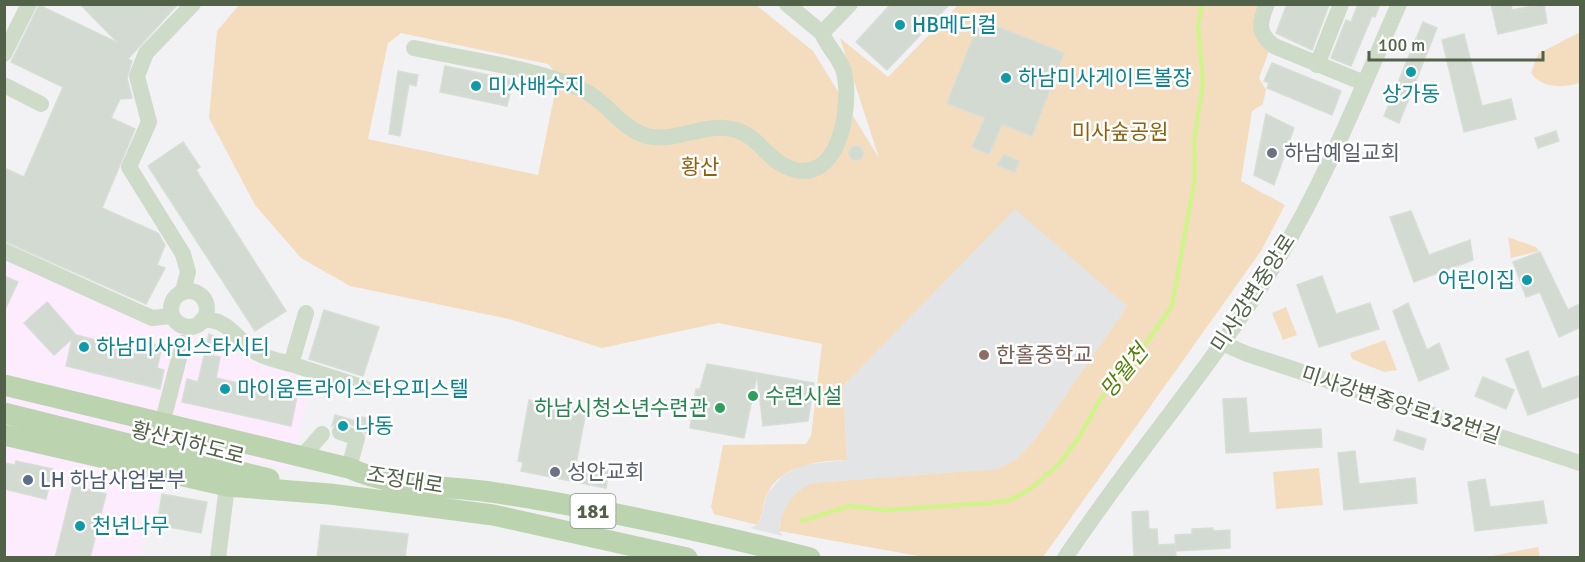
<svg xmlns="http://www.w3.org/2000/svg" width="1585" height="562" font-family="Signika,'Noto Sans KR',sans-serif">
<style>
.commercial{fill:#fcecfe}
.education{fill:#e3e4e5}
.green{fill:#f4dcbe;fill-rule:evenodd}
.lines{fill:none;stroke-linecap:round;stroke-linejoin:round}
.stream{stroke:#cdf587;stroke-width:4}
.building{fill:#d3dad1;stroke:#d7ded6;stroke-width:1.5}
.minor{stroke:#cedbc8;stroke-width:16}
.major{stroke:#bcd3b0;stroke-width:21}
.culture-dot{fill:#0f9aa8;stroke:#fff;stroke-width:2}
.worship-dot{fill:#6b7280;stroke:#fff;stroke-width:2}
.education-dot{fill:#8d6e63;stroke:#fff;stroke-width:2}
.leisure-dot{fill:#2e9e5b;stroke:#fff;stroke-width:2}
.service-dot{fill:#5c6f8a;stroke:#fff;stroke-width:2}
.labels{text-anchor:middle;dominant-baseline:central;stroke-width:5;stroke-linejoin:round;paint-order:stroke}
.shield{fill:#fff;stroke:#85917f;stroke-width:1.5}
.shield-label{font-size:20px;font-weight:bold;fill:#516248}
.culture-label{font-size:21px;fill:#0d838f;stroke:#fff;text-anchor:start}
.park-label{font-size:21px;fill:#8d620e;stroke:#fff}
.worship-label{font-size:21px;fill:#5b616d;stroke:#fff;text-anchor:start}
.street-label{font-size:21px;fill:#516248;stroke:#fff}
.education-label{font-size:21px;fill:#785e54;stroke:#fff;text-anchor:start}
.leisure-label{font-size:21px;fill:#27864d;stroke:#fff;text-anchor:start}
.service-label{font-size:21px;fill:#4e5e75;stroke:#fff;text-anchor:start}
.water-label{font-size:22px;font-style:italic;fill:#538006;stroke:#fff}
</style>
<rect width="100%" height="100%" fill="#f2f2f4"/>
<path class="commercial" d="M5 260 153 324 210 341 262 365 312 380 291 469 175 445 140 557 5 558Z"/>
<path class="education" d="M1015 208 1127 306 1037 437 1017 459 998 469 812 483 780 522 779 531 783 536 750 528 757 525 761 518 767 494 782 476 801 465 847 460 843 386Z"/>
<path class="green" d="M239 5H756L813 51 879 158 840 38 888 77 958 5H1260C1251 25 1252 35 1269 51L1259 78 1266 90 1263 104 1252 111 1241 181 1285 205 1261 251 1043 557H924L779 531C782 507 791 494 812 483L997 469 1017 459 1037 437 1127 306 1015 209 843 386 847 460C818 461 782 464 767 494 762 504 764 515 757 525L714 514 711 507 723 445 806 444 811 436 822 344 718 323 602 348 509 319 350 286 301 258 255 205 209 118 217 31ZM401 33 548 64 557 74 556 88 538 175 368 139 388 43Z
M1580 32V83C1562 88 1543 89 1531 73L1538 54Z
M1508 237 1536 247 1539 251 1511 258Z
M1286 307 1297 335 1283 340 1272 313Z
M1385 340 1397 370 1384 372 1352 359 1350 353Z
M1319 468 1323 505 1276 509 1273 472Z
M1538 547 1540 557H1492V556Z"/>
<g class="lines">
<path class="stream" d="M802 521 849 506 885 510 991 503 1010 500 1030 489 1059 464 1078 439 1101 398 1133 362 1172 306 1195 178 1194 141 1203 83 1198 25 1202 4"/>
</g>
<path class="building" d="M80 4H178L128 59 132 61 127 78 132 98 120 99 111 118 135 129 102 208 158 233 165 245 157 265 165 268 146 304 4 241V168L24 177 63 87 11 62 39 5 118 43Z
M891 4H950L887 70 856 42Z
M1287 4 1329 5 1312 50 1276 33Z
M1358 4H1380L1375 17 1372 16 1351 66 1331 58 1346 20 1351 22Z
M1491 4H1511L1512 10 1544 4 1547 23 1498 34Z
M980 20 1064 53 1032 136 1002 124 989 154 972 147 985 118 947 103Z
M1423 22 1437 28 1399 123 1384 116Z
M1464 34 1482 106 1511 99 1516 119 1464 132 1442 40Z
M1272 63 1341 91 1332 115 1267 88 1269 83 1264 81Z
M445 66 513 80 507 106 440 92Z
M398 71 418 75 416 86 409 84 400 136 389 134Z
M1266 114 1294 128 1274 185 1254 175Z
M1556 131 1559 141 1538 148 1535 138Z
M183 142 200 167 196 170 286 311 255 331 148 166Z
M849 153a7 7 0 1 1 14 0a7 7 0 1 1-14 0Z
M1004 155 1019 161 1015 172 997 165Z
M1411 211 1429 255 1470 240 1473 260 1414 282 1390 217Z
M1540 252 1568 310 1581 303V327L1559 337 1540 292 1526 297 1513 262Z
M4 276 18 282 4 312Z
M1322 276 1336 314 1370 303 1379 329 1319 347 1297 285Z
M47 302 76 335 137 350 139 341 162 346 157 368 164 370 160 389 66 366 72 339 54 355 24 323Z
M1408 303 1427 350 1439 343 1449 369 1419 381 1393 311Z
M324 310 379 327 363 376 309 359Z
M209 334 219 339 213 356 220 357 216 378 297 396 291 426 182 402 187 379 198 382Z
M1528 351 1542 389 1578 376 1581 380V396L1528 415 1506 359Z
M707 364 814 383 808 421 763 426 757 375 744 438 690 428 696 389H700Z
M1483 377 1514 390 1506 409 1475 396Z
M1246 398 1249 433 1321 429 1322 447 1226 453 1223 399Z
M529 400 586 411 576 464 609 470 606 488 521 471 523 462 518 461Z
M335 415 356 421 357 416 371 419 367 435 361 428 344 422 332 426Z
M1397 430 1426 439 1423 450 1394 440Z
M1355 451 1359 484 1415 478 1417 503 1344 510 1338 453Z
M16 461 53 469 46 499 4 489V463L15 465Z
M1485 479 1490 507 1543 501 1547 523 1475 531 1468 482Z
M73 485 106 494 90 558H55Z
M162 494 207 502 201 533 157 525Z
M1148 511 1149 529H1157L1158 545 1175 544 1176 558H1134L1132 512Z
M321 525 408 534 405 558H317Z
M1213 528V531L1230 530V548L1176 551 1175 535 1192 534V529Z"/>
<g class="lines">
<path class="minor" d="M787 4 822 33
M1267 4C1259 23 1257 33 1274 46L1364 83
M822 33 850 4
M414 48C464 59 536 68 581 89 606 100 621 129 647 136 678 143 706 121 736 130 758 136 767 159 787 167 840 190 852 105 844 72 840 57 827 47 822 33
M4 54 29 4
M1317 65 1341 4
M4 85 41 104
M4 251 152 318 172 316
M171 309a18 18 0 1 1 36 0a18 18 0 1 1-36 0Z
M183 291 188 272 183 254 129 167 149 122 137 76 146 53 193 4
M202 320C228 318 236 339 254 351 264 358 279 361 291 364L306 313
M1222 343 1247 354 1580 463
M291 364 365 388
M162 424 183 343
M340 432 357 438 349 468
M301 458 322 434
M218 558 227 486
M1065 558C1132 457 1213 366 1276 262 1326 180 1360 92 1399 4"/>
<path class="major" d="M4 385 349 468C395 489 448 485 497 493 602 509 707 532 810 558
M4 413 269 479
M4 435 227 486 330 494 493 515 687 558"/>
</g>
<g class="culture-dot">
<circle cx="900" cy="25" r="6"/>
<circle cx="1411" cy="72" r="6"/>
<circle cx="1006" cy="78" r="6"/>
<circle cx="476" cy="86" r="6"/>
<circle cx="1527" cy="280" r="6"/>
<circle cx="84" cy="347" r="6"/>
<circle cx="225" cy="389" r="6"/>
<circle cx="343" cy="426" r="6"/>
<circle cx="80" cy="526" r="6"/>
</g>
<g class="worship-dot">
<circle cx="1272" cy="153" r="6"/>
<circle cx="555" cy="472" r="6"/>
</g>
<circle class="education-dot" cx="984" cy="355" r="6"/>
<g class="leisure-dot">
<circle cx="753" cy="396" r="6"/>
<circle cx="720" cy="408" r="6"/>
</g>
<circle class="service-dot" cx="28" cy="480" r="6"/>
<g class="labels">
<rect class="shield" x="570.5" y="494" width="45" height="34" rx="4.5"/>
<g class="shield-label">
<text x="593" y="511">181</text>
</g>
<g class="culture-label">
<text x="912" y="25">HB메디컬</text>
<text x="1018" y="78">하남미사게이트볼장</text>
<text x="488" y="86">미사배수지</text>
<text x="1411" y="94" text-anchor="middle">상가동</text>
<text x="1515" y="280" text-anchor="end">어린이집</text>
<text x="96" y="347">하남미사인스타시티</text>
<text x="237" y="389">마이움트라이스타오피스텔</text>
<text x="355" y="426">나동</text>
<text x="92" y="526">천년나무</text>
</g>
<g class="park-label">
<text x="1120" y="132">미사숲공원</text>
<text x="700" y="167">황산</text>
</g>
<g class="worship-label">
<text x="1284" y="153">하남예일교회</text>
<text x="567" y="472">성안교회</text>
</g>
<g class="street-label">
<text transform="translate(1253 293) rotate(-57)">미사강변중앙로</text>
<text transform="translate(1401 405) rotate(18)">미사강변중앙로132번길</text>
<text transform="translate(188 443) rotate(14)">황산지하도로</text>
<text transform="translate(405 480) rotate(9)">조정대로</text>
</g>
<g class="education-label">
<text x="996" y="355">한홀중학교</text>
</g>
<g class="leisure-label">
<text x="765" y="396">수련시설</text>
<text x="708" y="408" text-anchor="end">하남시청소년수련관</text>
</g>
<g class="service-label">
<text x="40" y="480">LH 하남사업본부</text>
</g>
<g class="water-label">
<text transform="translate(1124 371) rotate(-51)">망월천</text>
</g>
</g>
<rect width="1585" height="562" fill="none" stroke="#516248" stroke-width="12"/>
<path d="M1369 51v9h174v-9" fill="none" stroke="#516248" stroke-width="3"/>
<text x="1378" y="51" font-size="18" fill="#516248" stroke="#ffffff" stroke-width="4.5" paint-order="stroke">100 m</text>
</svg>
